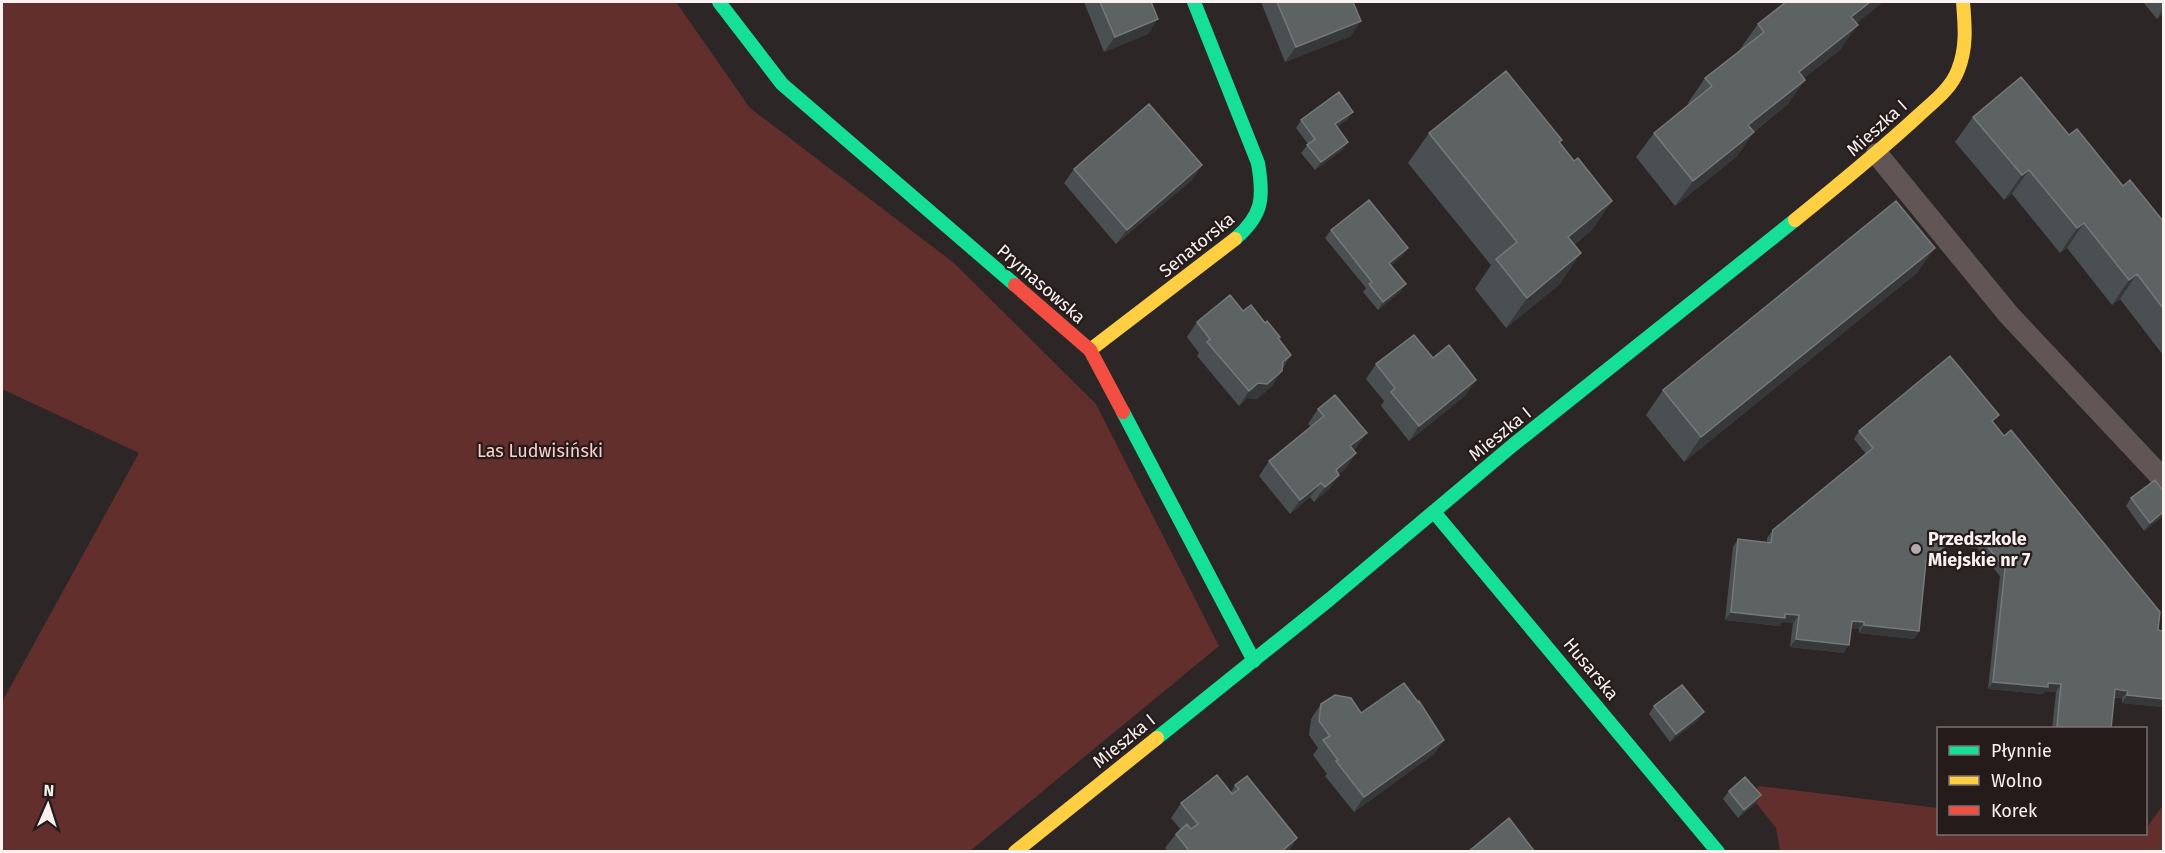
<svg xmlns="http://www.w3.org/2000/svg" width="2165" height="853" font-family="'Fira Sans',sans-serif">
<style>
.green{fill:#622f2d}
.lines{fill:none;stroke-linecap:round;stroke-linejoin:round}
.lane{stroke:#615655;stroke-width:22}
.fast{stroke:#16e098;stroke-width:14}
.slow{stroke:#ffcf43;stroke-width:14}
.jam{stroke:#f24e42;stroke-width:14}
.wall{fill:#4a5052}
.shaded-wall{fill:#363839}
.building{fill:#5d6263;stroke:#767879;stroke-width:1.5}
.poi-dot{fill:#b2abaa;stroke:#251b1a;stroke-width:2}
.labels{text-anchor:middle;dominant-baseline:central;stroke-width:4.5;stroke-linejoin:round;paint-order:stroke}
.street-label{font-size:18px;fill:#faf2f1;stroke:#251b1a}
.park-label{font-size:18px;fill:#fdceca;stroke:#251b1a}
.poi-label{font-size:18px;font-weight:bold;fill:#faf2f1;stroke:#251b1a;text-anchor:start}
</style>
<rect width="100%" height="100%" fill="#2c2626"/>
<path class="green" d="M2 2H676L750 108 954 263 1096 404 1219 646 970 851H2V702L139 453 2 389Z
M1759 786 1938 808V834H2146V829L2163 805V851H1780L1776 828 1750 795Z"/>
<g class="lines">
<path class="lane" d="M1877 154 2009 315 2164 480"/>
<path class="fast" d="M719 2 782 84 1015 285
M1194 2 1258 163C1264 198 1263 215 1235 239
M1123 412 1254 661
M1434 512 1718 852
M1157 738 1330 599 1513 445 1795 220"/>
<path class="slow" d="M1795 220C1837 186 1879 152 1919 115 1933 102 1951 89 1958 70 1967 48 1965 26 1963 2
M1090 350 1235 239
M1015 852 1157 738"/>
<path class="jam" d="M1015 285 1090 350 1123 412"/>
</g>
<path class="wall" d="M1084 2H1151L1148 34 1104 52Z
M1261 2H1353L1351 36 1285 62Z
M1786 2H1883L1856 23 1840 50 1804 78 1788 104 1754 132 1736 157 1675 206 1636 157 1654 133 1689 104 1688 103 1705 78 1741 50 1740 49 1758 24Z
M2143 2H2163V13L2157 19Z
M1973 117 2069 135 2123 186 2163 221V355L2120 299 2112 305 2067 248 2060 253 2012 194 2004 200 1955 142Z
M1348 119 1337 127 1348 142 1342 150 1315 170 1301 153 1308 144 1296 128 1301 120Z
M1429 133 1562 140 1560 143 1574 161 1612 201 1591 231 1574 245 1560 284 1506 328 1475 289 1491 265 1408 163Z
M1202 165 1192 180 1116 244 1064 183 1074 169Z
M1331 230 1408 248 1402 256 1391 265 1400 292 1378 310 1363 292 1366 288 1325 238Z
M1918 272 1684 462 1646 415 1663 390Z
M1243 311 1280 337 1279 339 1291 355 1272 386 1257 399 1247 398 1239 406 1197 356 1199 353 1187 337 1197 322Z
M1433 358 1466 395 1409 441 1381 406 1384 401 1366 379 1376 364Z
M1318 409 1356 448 1353 450 1356 453 1346 468 1339 474 1329 489 1314 502 1310 497 1290 514 1259 476 1269 461 1311 427 1308 424Z
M1994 423 2158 630 2163 707 2122 703V698H2114L2111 729H2052L2056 692 2045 691 2043 694 1988 689 2000 576 1977 548 1949 545 1925 565 1919 631 1914 639 1859 633V629H1851L1844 653 1790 647 1793 623 1782 622 1780 626 1725 620 1733 547 1738 539 1767 542V538L1773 530 1866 454 1854 439 1859 431Z
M2131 498 2163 516 2144 531 2126 506Z
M1321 704 1361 713 1444 740 1434 754 1354 812 1325 776 1327 774 1313 755 1318 748 1309 735 1311 719Z
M1654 706 1698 720 1670 742 1649 714Z
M1235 785 1297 838 1288 852H1168L1165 848 1176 834 1181 830 1171 818 1181 803 1231 792Z
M1729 791 1756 803 1738 818 1723 799Z"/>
<path class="shaded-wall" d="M1870 2H1883L1834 42 1851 17Z
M2163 9V13L2157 19Z
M1158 19 1148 34 1104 52 1115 37Z
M1361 21 1351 36 1285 62 1296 47Z
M1858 25 1840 50 1782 96 1799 72Z
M1805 80 1788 104 1731 150 1748 125Z
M1353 112 1348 119 1329 132 1335 124Z
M1754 132 1736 157 1675 206 1693 181Z
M1348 142 1342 150 1315 170 1321 162Z
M1202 165 1192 180 1116 244 1127 230Z
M2029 170 2012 194 2004 200 2022 175Z
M1612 201 1591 231 1547 267 1568 237Z
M2084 223 2067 248 2060 253 2077 228Z
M1408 248 1402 256 1384 271 1389 263Z
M1935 248 1918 272 1684 462 1701 437Z
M1581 253 1560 284 1506 328 1527 298Z
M2137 274 2120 299 2112 305 2129 280Z
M1406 284 1400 292 1378 310 1383 302Z
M1291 355 1281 370 1283 362Z
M1282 371 1272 386 1257 399 1247 398 1239 406 1249 391 1258 383Z
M1476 380 1466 395 1409 441 1419 426Z
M1367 433 1356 448 1340 461 1350 446Z
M1356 453 1346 468 1325 485 1336 470Z
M1339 475 1329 489 1314 502 1325 487Z
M1321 483 1310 497 1290 514 1300 500Z
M2163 512V516L2144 531 2150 523Z
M1954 538 1982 540 1977 548 1949 545 1920 569 1926 561Z
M1731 612 1785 614 1799 615 1793 623 1782 622 1780 626 1725 620Z
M1852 621 1864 622 1859 629H1846Z
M1864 625 1919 631 1914 639 1859 633Z
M1796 639 1849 645 1844 653 1790 647Z
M1993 682 2048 683 2061 684 2056 692 2045 691 2043 694 1988 689Z
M2115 689 2128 691 2122 698 2109 697Z
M2127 695 2163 699V707L2122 703Z
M1704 712 1698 720 1670 742 1676 734Z
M2057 726 2077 729H2056Z
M1444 740 1434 754 1354 812 1364 797Z
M1761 795 1756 803 1738 818 1744 810Z
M1297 838 1288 852H1281Z"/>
<path class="building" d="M1100 2H1151L1158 19 1115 37Z
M1277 2H1353L1361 21 1296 47Z
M1786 2H1870L1851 17 1858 25 1799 72 1805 80 1748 125 1754 132 1693 181 1654 133 1712 86 1705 78 1764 32 1758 24Z
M1506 71 1562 140 1559 142 1574 161 1578 158 1612 201 1568 237 1581 253 1527 298 1496 259 1517 242 1429 133Z
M2021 77 2069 135 2077 129 2123 186 2130 180 2163 221V308L2137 274 2129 280 2084 223 2077 228 2029 170 2022 175 1973 117Z
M1339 92 1353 112 1335 124 1348 142 1321 162 1307 145 1315 139 1301 120Z
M1149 104 1202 165 1127 230 1074 169Z
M1369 200 1408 248 1389 263 1406 284 1383 302 1369 284 1372 282 1331 230Z
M1896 201 1935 248 1701 437 1663 390Z
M1230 295 1243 311 1251 305 1265 323 1267 321 1280 337 1278 338 1291 355 1283 362 1282 371 1267 384 1258 383 1249 391 1207 342 1210 339 1197 322Z
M1414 335 1433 358 1449 345 1476 380 1419 426 1391 392 1395 388 1376 364Z
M1950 356 1999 415 1992 421 2004 436 2011 430 2160 612 2158 630 2163 631V699L2127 695 2128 691 2115 689 2111 729H2077L2057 726 2061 684 2048 683V687L1993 682 2005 568 1982 540 1954 538 1926 561 1919 631 1864 625V622L1852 621 1849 645 1796 639 1799 615 1785 614V618L1731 612 1738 539 1771 543 1773 530 1873 448 1859 431Z
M1335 395 1367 433 1350 446 1356 453 1336 470 1339 475 1325 487 1321 483 1300 500 1269 461 1324 416 1318 409Z
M2155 480 2163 491V512L2150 523 2131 498Z
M1404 683 1418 702 1419 701 1444 740 1364 797 1336 761 1338 760 1323 740 1330 736 1319 721 1321 704 1335 695 1351 698 1361 713Z
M1682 685 1704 712 1676 734 1654 706Z
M1217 775 1232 794 1239 789 1235 785 1247 776 1297 838 1281 852H1190L1176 834 1187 824 1191 829 1198 824 1181 803Z
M1745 777 1761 795 1744 810 1729 791Z
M1509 818 1535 852H1468Z"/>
<circle class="poi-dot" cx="1916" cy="549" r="6"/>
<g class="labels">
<g class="street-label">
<text transform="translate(1877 128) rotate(-42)">Mieszka I</text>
<text transform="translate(1197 245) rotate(-39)">Senatorska</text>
<text transform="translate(1041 284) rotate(41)">Prymasowska</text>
<text transform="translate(1500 434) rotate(-39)">Mieszka I</text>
<text transform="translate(1591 669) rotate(50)">Husarska</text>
<text transform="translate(1124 741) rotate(-39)">Mieszka I</text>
</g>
<g class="park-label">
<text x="540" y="451">Las Ludwisiński</text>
</g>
<g class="poi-label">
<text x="1928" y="539">Przedszkole<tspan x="1928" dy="21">Miejskie nr 7</tspan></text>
</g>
</g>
<rect width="2165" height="853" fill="none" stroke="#faf2f1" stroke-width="6"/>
<rect x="1937" y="727" width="210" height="108" fill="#251b1a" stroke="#7a7170" stroke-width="1.5"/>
<rect x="1949" y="746" width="30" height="9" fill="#16e098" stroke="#7a7170" stroke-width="1.5"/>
<text x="1991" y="757" font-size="18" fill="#faf2f1">Płynnie</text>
<rect x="1949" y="776" width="30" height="9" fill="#ffcf43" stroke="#7a7170" stroke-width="1.5"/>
<text x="1991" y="787" font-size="18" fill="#faf2f1">Wolno</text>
<rect x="1949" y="806" width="30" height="9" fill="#f24e42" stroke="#7a7170" stroke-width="1.5"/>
<text x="1991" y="817" font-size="18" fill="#faf2f1">Korek</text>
<g transform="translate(48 805) rotate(3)" stroke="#251b1a" stroke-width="4.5" paint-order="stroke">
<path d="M0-4.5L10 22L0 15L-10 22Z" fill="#faf2f1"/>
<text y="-9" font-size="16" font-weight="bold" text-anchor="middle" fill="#faf2f1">N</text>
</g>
</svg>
